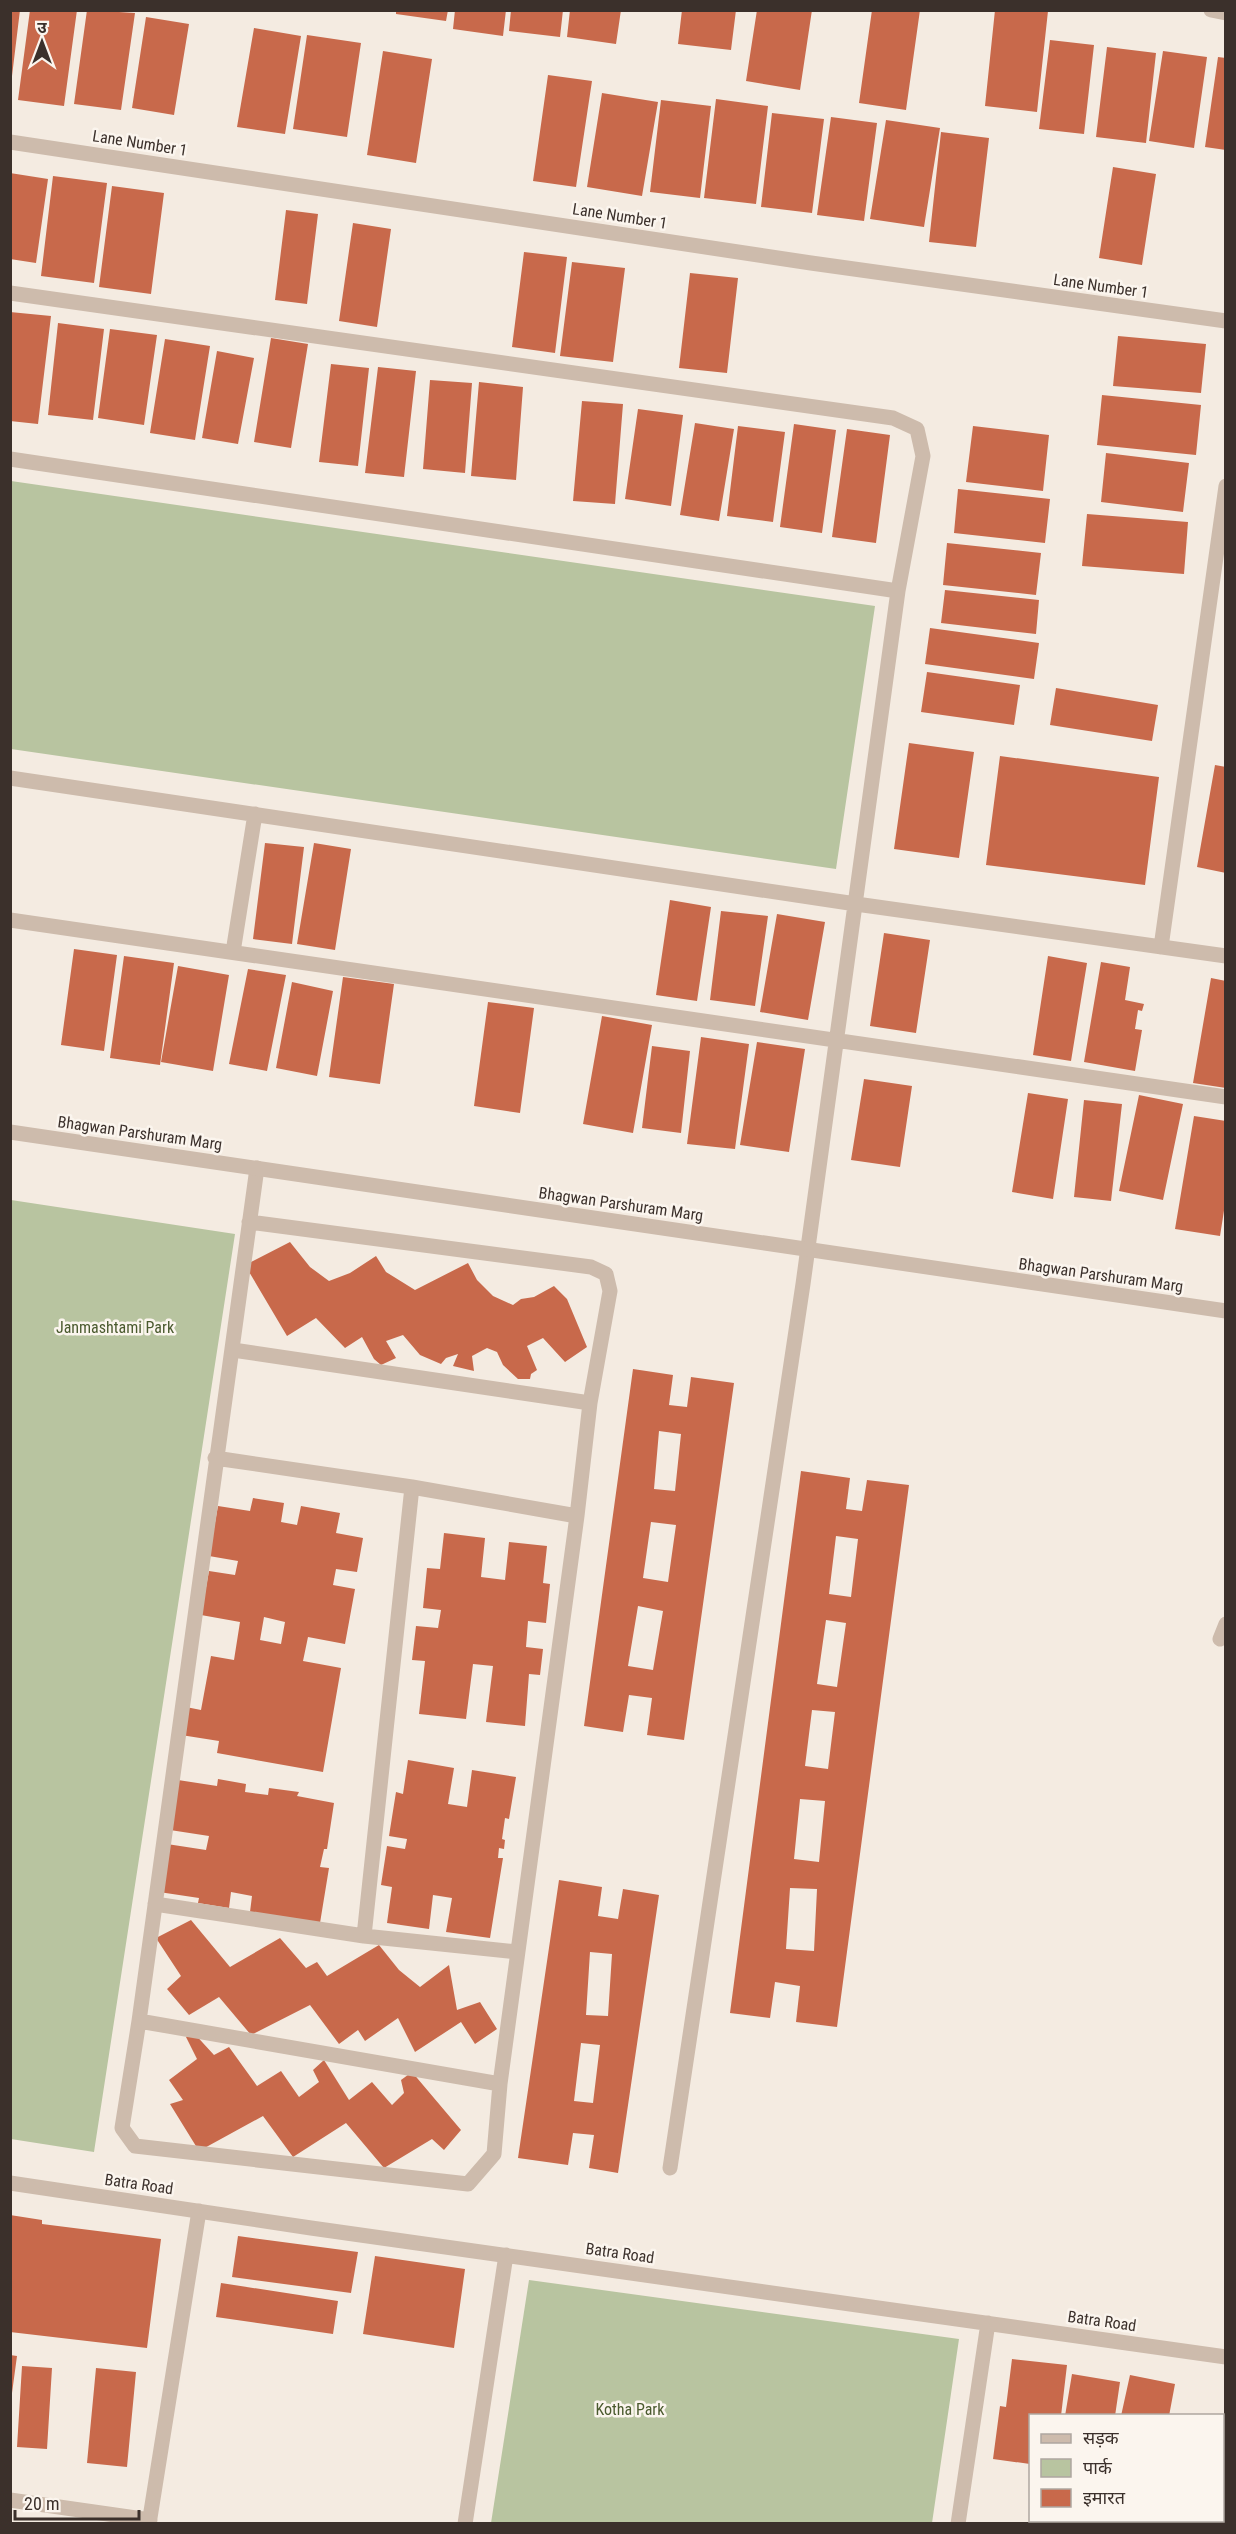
<svg xmlns="http://www.w3.org/2000/svg" width="1236" height="2534" font-family="'Roboto Condensed','Noto Sans Devanagari',sans-serif">
<style>
.green{fill:#b8c4a0}
.building{fill:#c8694b;fill-rule:evenodd}
.lines{fill:none;stroke-linecap:round;stroke-linejoin:round}
.minor{stroke:#cdbbac;stroke-width:15}
.tertiary{stroke:#cdbbac;stroke-width:15}
.labels{text-anchor:middle;dominant-baseline:central;stroke-width:5;stroke-linejoin:round;paint-order:stroke}
.street-label{font-size:16px;fill:#3b302b;stroke:#fbf5ee}
.park-label{font-size:16px;fill:#4a5a2e;stroke:#fbf5ee}
</style>
<rect width="100%" height="100%" fill="#f4ebe1"/>
<path class="green" d="M11 481 875 606 836 869 11 749Z
M11 1200 235 1234 94 2152 11 2139Z
M529 2280 959 2339 932 2523H491Z"/>
<path class="building" d="M10 10H20L12 76H10Z
M30 10H77L64 106 18 100Z
M87 10 135 13 121 110 74 104Z
M396 10H448L446 21 396 14Z
M455 10H506L503 36 453 29Z
M511 10H563L560 37 509 31Z
M570 10H621L616 44 567 37Z
M682 10H736L731 50 678 44Z
M757 10H812L800 90 746 81Z
M872 10H920L906 110 859 103Z
M995 10 1048 11 1037 112 985 106Z
M146 17 189 24 174 115 132 108Z
M254 28 301 36 285 134 237 127Z
M307 35 361 43 347 137 293 129Z
M1050 40 1094 45 1084 134 1039 129Z
M1107 47 1156 53 1146 143 1096 137Z
M383 51 432 59 416 163 367 155Z
M1163 51 1207 57 1194 148 1149 141Z
M1218 57 1226 58V150L1205 147Z
M548 75 592 81 576 187 533 181Z
M602 93 658 102 642 196 587 187Z
M716 99 768 106 756 204 704 198Z
M661 100 711 106 700 198 650 192Z
M772 113 824 119 812 213 761 207Z
M831 117 877 123 864 221 817 215Z
M886 120 940 128 924 227 870 219Z
M941 132 989 138 976 247 929 242Z
M1113 167 1156 174 1142 265 1099 258Z
M10 173 48 179 36 263 10 259Z
M53 176 107 183 94 283 41 276Z
M112 186 164 193 151 294 99 287Z
M286 210 318 214 307 304 275 300Z
M353 223 391 229 377 327 339 321Z
M524 252 567 257 555 353 512 347Z
M572 262 625 268 613 362 560 356Z
M690 273 738 278 727 373 679 368Z
M10 312 51 316 38 424 10 421Z
M58 323 104 329 93 420 48 415Z
M110 329 157 335 144 425 98 418Z
M1118 336 1206 344 1201 393 1113 386Z
M271 338 308 344 291 448 254 442Z
M165 339 210 346 195 440 150 433Z
M217 351 254 358 238 444 202 438Z
M331 364 369 368 358 466 319 462Z
M378 367 416 371 404 477 365 473Z
M430 380 472 383 465 473 423 469Z
M479 382 523 387 516 480 471 476Z
M1102 395 1201 405 1196 455 1097 445Z
M582 401 623 404 615 504 573 501Z
M638 409 683 415 671 506 625 499Z
M695 423 734 429 719 521 680 515Z
M794 424 836 430 822 533 780 527Z
M738 426 785 432 773 522 727 516Z
M973 426 1049 435 1043 491 966 482Z
M847 429 890 435 876 543 832 537Z
M1106 453 1189 463 1183 512 1101 502Z
M958 489 1050 499 1045 543 954 533Z
M1087 514 1188 522 1184 574 1082 566Z
M947 543 1041 553 1036 595 943 585Z
M945 590 1039 600 1036 634 941 623Z
M930 628 1039 643 1034 679 925 664Z
M927 672 1020 685 1014 725 921 712Z
M1056 688 1158 705 1152 741 1050 725Z
M909 743 974 752 959 858 894 849Z
M1000 756 1159 777 1145 885 986 865Z
M1215 765 1226 767V873L1197 867Z
M265 843 304 847 292 944 253 939Z
M314 843 351 849 335 950 297 944Z
M670 900 711 907 697 1001 656 995Z
M721 911 768 916 755 1006 710 1000Z
M777 914 825 922 808 1020 760 1012Z
M884 933 930 940 916 1033 870 1026Z
M74 949 117 955 104 1051 61 1045Z
M124 956 174 963 160 1065 110 1058Z
M1048 956 1087 963 1071 1061 1033 1055Z
M1101 962 1130 967 1125 1000 1144 1004 1142 1011 1138 1010 1135 1029 1142 1030 1135 1071 1084 1062Z
M178 966 229 975 213 1071 161 1062Z
M248 969 286 975 267 1071 229 1064Z
M343 977 394 984 380 1084 329 1077Z
M1211 978 1226 981V1088L1193 1083Z
M292 982 333 991 317 1076 276 1068Z
M488 1002 534 1008 520 1113 474 1106Z
M602 1016 652 1025 633 1133 583 1124Z
M701 1037 749 1044 735 1149 687 1144Z
M757 1042 805 1049 789 1152 740 1145Z
M652 1046 690 1051 681 1133 642 1128Z
M864 1079 912 1086 900 1167 851 1160Z
M1028 1093 1068 1099 1053 1199 1012 1192Z
M1139 1095 1183 1104 1163 1200 1119 1191Z
M1084 1100 1122 1104 1111 1201 1074 1197Z
M1194 1116 1226 1121V1198L1220 1236 1175 1229Z
M290 1242 310 1267 329 1281 350 1273 376 1256 386 1272 415 1290 468 1263 477 1280 493 1296 513 1305 521 1299 534 1297 554 1286 567 1299 587 1347 565 1362 543 1338 527 1346 537 1370 531 1374 530 1379H518L503 1365 497 1352 487 1348 472 1356 474 1371 453 1366 458 1354 446 1358 441 1364 420 1355 403 1335 386 1341 396 1358 381 1365 374 1359 362 1337 345 1348 316 1318 287 1336 245 1265Z
M633 1369 673 1375 669 1405 687 1407 691 1377 734 1383 684 1740 647 1735 652 1698 629 1695 623 1732 584 1726ZM659 1431 681 1434 675 1491 654 1489ZM651 1522 676 1525 668 1582 643 1578ZM638 1606 663 1611 653 1670 628 1666Z
M801 1471 850 1478 846 1509 862 1511 867 1480 909 1485 837 2027 796 2022 800 1986 775 1982 770 2018 730 2013ZM836 1536 858 1539 851 1597 829 1594ZM826 1620 846 1623 837 1687 817 1684ZM812 1710 835 1712 828 1769 805 1766ZM800 1799 825 1801 819 1862 794 1859ZM790 1888 817 1889 814 1951 786 1949Z
M253 1498 284 1503 281 1522 297 1525 301 1506 340 1513 336 1533 363 1538 357 1572 336 1569 333 1585 355 1589 345 1644 308 1637 303 1661 341 1668 323 1772 217 1753 219 1741 181 1735 186 1707 201 1710 211 1656 234 1660 240 1622 201 1615 209 1571 235 1575 238 1561 209 1556 218 1506 250 1511ZM264 1617 285 1622 281 1644 260 1640Z
M444 1533 485 1538 481 1577 505 1580 509 1542 547 1546 543 1583 550 1584 546 1623 528 1621 526 1647 543 1649 540 1675 529 1674 525 1726 486 1722 493 1666 473 1664 466 1719 419 1714 425 1661 412 1660 416 1626 438 1628 441 1610 423 1608 427 1568 440 1569Z
M408 1760 454 1768 448 1804 467 1807 472 1770 516 1777 509 1819 505 1818 502 1839 505 1840 504 1849 499 1848 498 1858H503L490 1938 446 1932 452 1898 433 1895 429 1929 387 1923 392 1887 381 1885 387 1846 405 1849 407 1839 389 1836 396 1792 403 1794Z
M218 1779 246 1784 245 1792 268 1795 269 1788 299 1792 297 1796 334 1803 327 1849H324L320 1867 329 1868 320 1923 250 1912 252 1896 231 1892 229 1908 198 1903 199 1898 159 1892 167 1844 206 1850 209 1836 170 1830 178 1780 217 1786Z
M559 1880 602 1887 598 1916 618 1919 623 1889 659 1895 618 2173 589 2168 594 2135 573 2133 568 2165 518 2158ZM590 1952 612 1954 608 2016 586 2015ZM581 2043 600 2045 593 2103 574 2101Z
M191 1920 230 1967 280 1938 306 1968 317 1962 327 1976 379 1945 399 1970 420 1987 449 1965 457 2010 480 2002 497 2029 475 2044 461 2022 415 2052 398 2018 365 2041 358 2030 339 2044 310 2005 251 2035 219 1997 189 2015 167 1989 181 1976 156 1938Z
M192 2031 214 2055 229 2047 257 2086 281 2071 299 2097 319 2082 313 2070 324 2060 349 2100 372 2082 392 2105 404 2093 401 2080 412 2072 461 2130 444 2150 432 2139 384 2168 346 2123 293 2157 263 2116 199 2151 170 2104 183 2100 169 2080 197 2059 186 2037Z
M10 2215 42 2220V2224L161 2239 147 2348 10 2332Z
M238 2236 358 2252 351 2293 232 2277Z
M375 2256 465 2269 454 2348 363 2334Z
M221 2283 338 2301 333 2334 216 2317Z
M10 2355 17 2356 12 2393H10Z
M1012 2359 1067 2365 1061 2416H1030V2464L993 2459 1000 2406 1006 2407Z
M22 2366 52 2368 47 2449 17 2447Z
M96 2368 136 2372 127 2467 87 2463Z
M1072 2374 1120 2382 1115 2416H1065Z
M1130 2375 1175 2384 1169 2416H1121Z
M1045 2520H1088V2524H1045Z
M1094 2520H1137V2524H1094Z"/>
<g class="lines">
<path class="minor" d="M1211 10 1226 13
M10 142 811 263 1226 321
M10 293 893 418 917 429 923 456 898 591 803 1284 670 2168
M10 459 898 591
M10 778 856 904 1226 956
M10 920 1226 1097
M1161 947 1226 486
M233 952 255 814
M249 1222 591 1267 606 1274 610 1291 590 1403 577 1516 500 2084 494 2154 468 2184 135 2146 122 2128 139 2021 257 1168
M233 1350 590 1403
M215 1458 412 1487 364 1936
M412 1487 577 1516
M1220 1639 1226 1624
M155 1904 364 1936 517 1952
M139 2021 500 2084
M10 2183 311 2228 1226 2357
M10 2500 150 2520
M149 2524 199 2211
M465 2524 506 2255
M958 2524 988 2323"/>
<path class="tertiary" d="M10 1132 1226 1311"/>
</g>
<g class="labels">
<g class="street-label">
<text transform="translate(140 143) rotate(9)">Lane Number 1</text>
<text transform="translate(620 216) rotate(9)">Lane Number 1</text>
<text transform="translate(1101 286) rotate(8)">Lane Number 1</text>
<text transform="translate(140 1133) rotate(8)">Bhagwan Parshuram Marg</text>
<text transform="translate(621 1204) rotate(8)">Bhagwan Parshuram Marg</text>
<text transform="translate(1101 1275) rotate(8)">Bhagwan Parshuram Marg</text>
<text transform="translate(139 2184) rotate(8)">Batra Road</text>
<text transform="translate(620 2253) rotate(8)">Batra Road</text>
<text transform="translate(1102 2321) rotate(8)">Batra Road</text>
</g>
<g class="park-label">
<text x="115" y="1327">Janmashtami Park</text>
<text x="630" y="2409">Kotha Park</text>
</g>
</g>
<rect width="1236" height="2534" fill="none" stroke="#3b302b" stroke-width="24"/>
<rect x="1029" y="2414" width="195" height="108" fill="#fbf5ee" stroke="#aea6a0" stroke-width="1.5"/>
<rect x="1041" y="2434" width="30" height="9" fill="#cdbbac" stroke="#aea6a0" stroke-width="1.5"/>
<text x="1083" y="2444" font-size="18" fill="#3b302b">सड़क</text>
<rect x="1041" y="2459" width="30" height="18" fill="#b8c4a0" stroke="#aea6a0" stroke-width="1.5"/>
<text x="1083" y="2474" font-size="18" fill="#3b302b">पार्क</text>
<rect x="1041" y="2489" width="30" height="18" fill="#c8694b" stroke="#aea6a0" stroke-width="1.5"/>
<text x="1083" y="2504" font-size="18" fill="#3b302b">इमारत</text>
<g transform="translate(42 42)" stroke="#fbf5ee" stroke-width="4.5" paint-order="stroke">
<path d="M0-4.5L10 22L0 15L-10 22Z" fill="#3b302b"/>
<text y="-9" font-size="16" font-weight="bold" text-anchor="middle" fill="#3b302b">उ</text>
</g>
<path d="M15 2510v9h124v-9" fill="none" stroke="#3b302b" stroke-width="3"/>
<text x="24" y="2510" font-size="18" fill="#3b302b" stroke="#fbf5ee" stroke-width="4.5" paint-order="stroke">20 m</text>
</svg>
